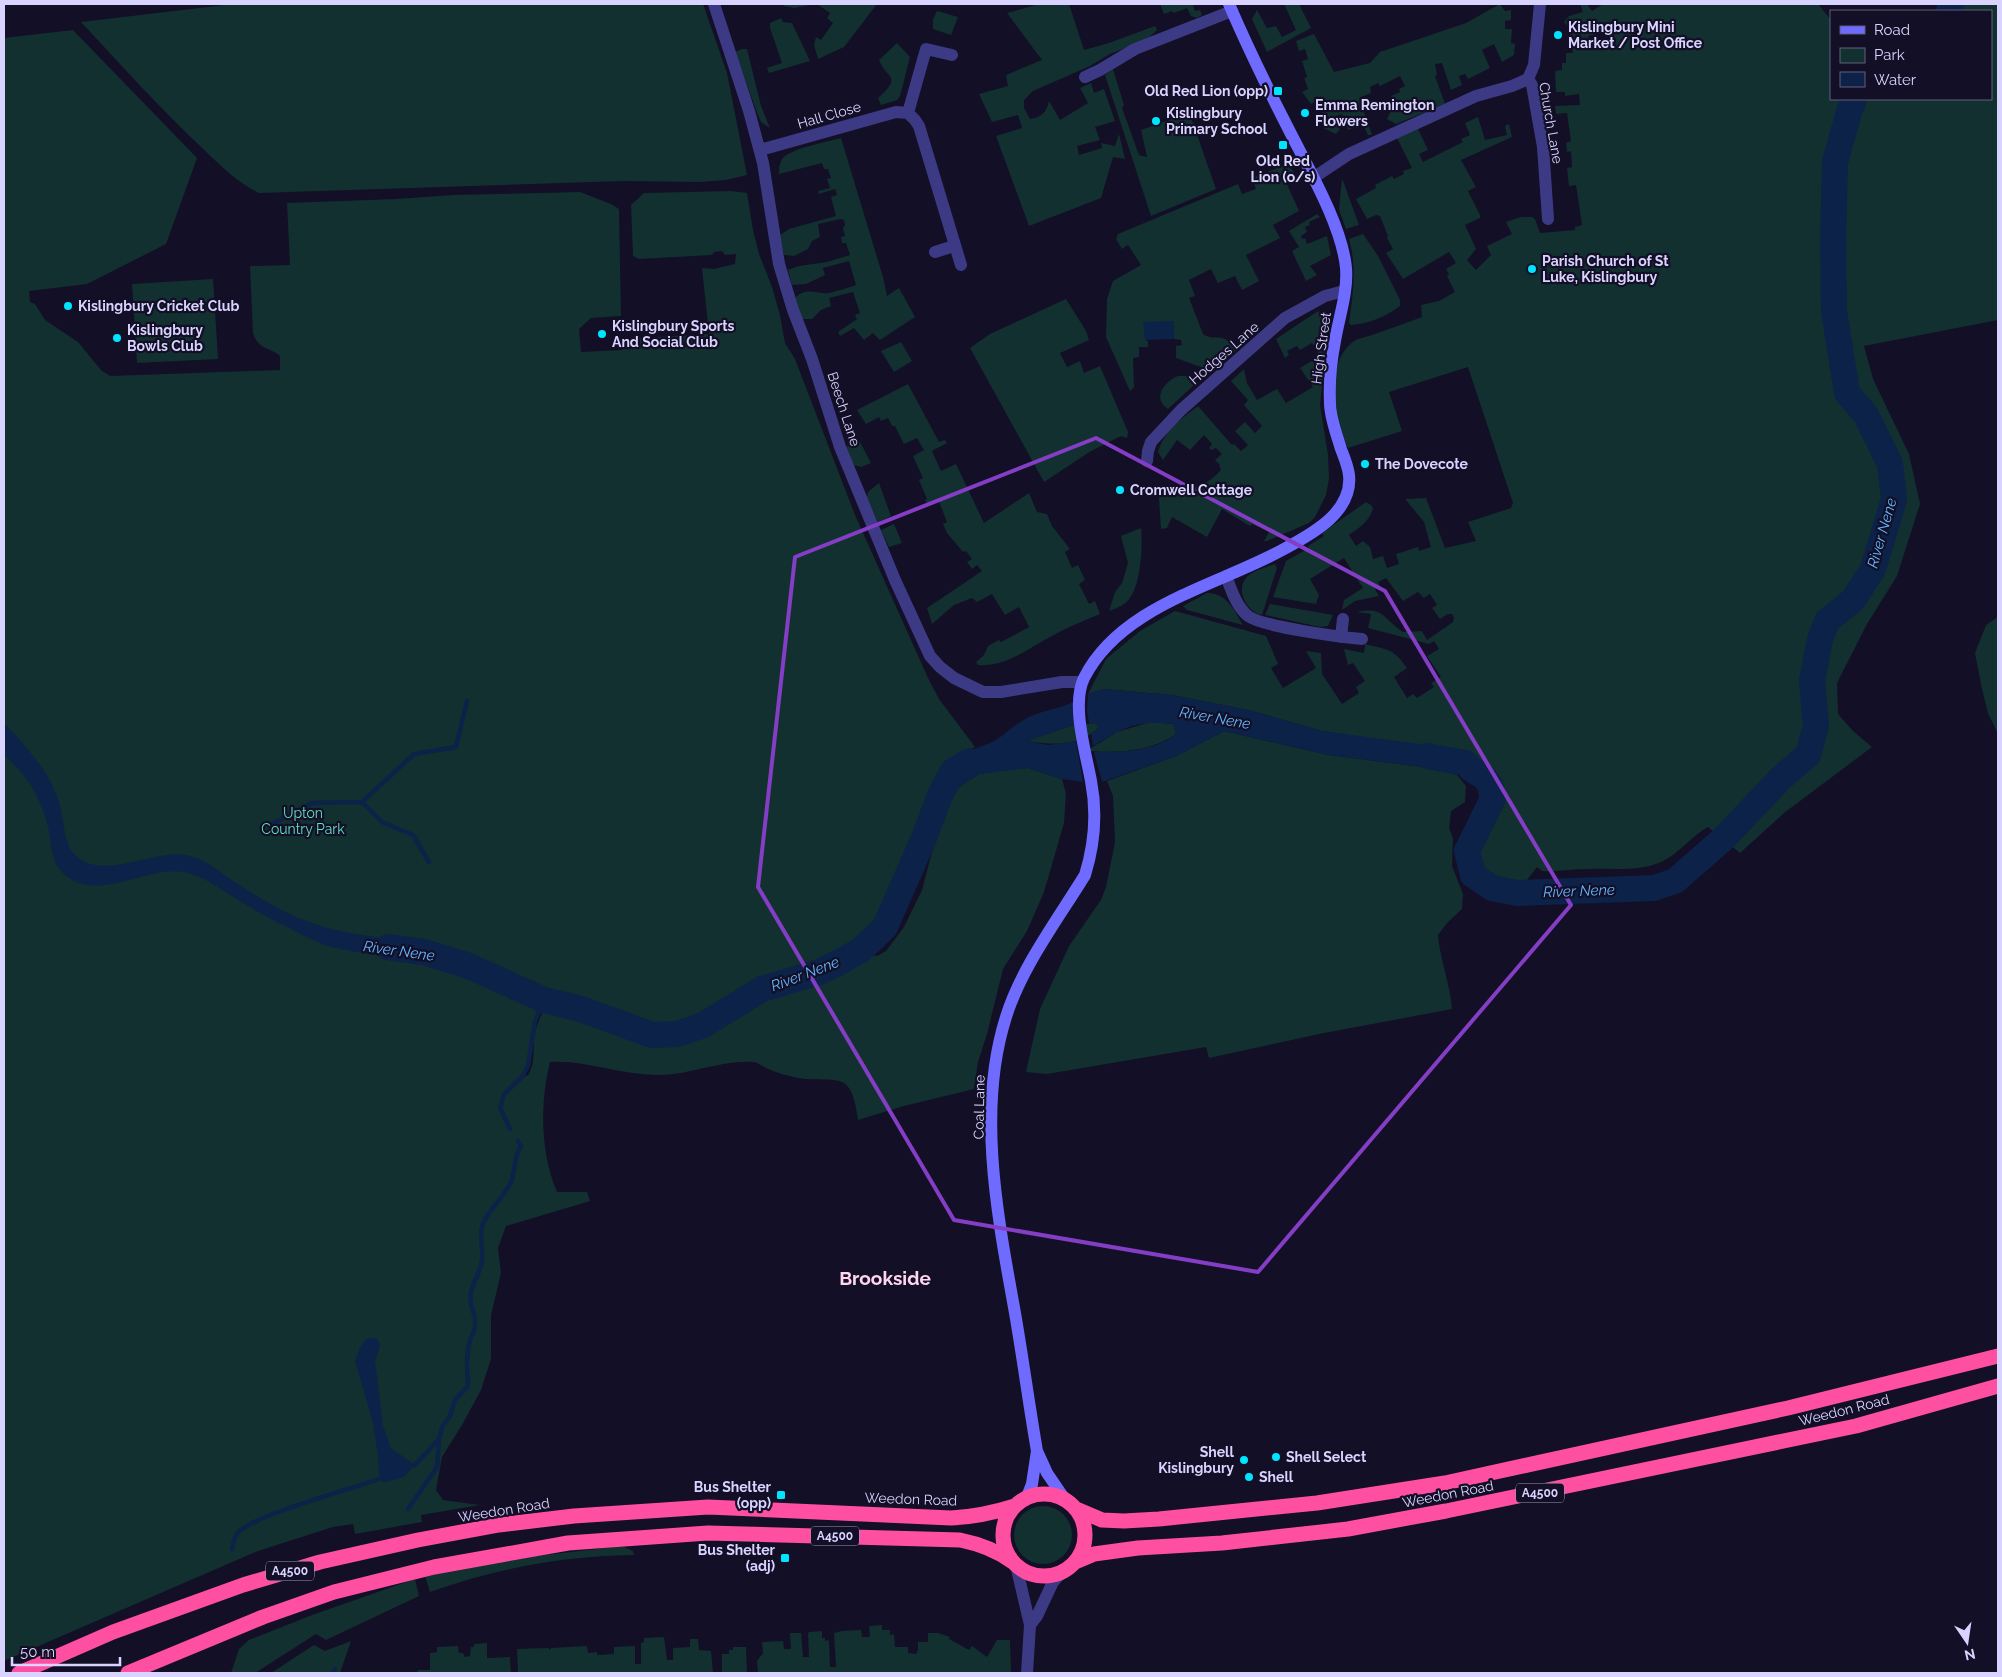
<svg xmlns="http://www.w3.org/2000/svg" width="2002" height="1677" font-family="Raleway,sans-serif">
<style>
.green{fill:#12302f;fill-rule:evenodd}
.water{fill:#0c2248}
.lines{fill:none;stroke-linecap:round;stroke-linejoin:round}
.stream{stroke:#0c2248;stroke-width:4.5}
.river{stroke:#0c2248;stroke-width:26}
.street{stroke:#3d3a85;stroke-width:12}
.secondary{stroke:#6f6bff;stroke-width:12}
.highway{stroke:#ff4fa3;stroke-width:15}
.marked{fill:none;stroke:#843dc5;stroke-width:4;stroke-linejoin:round}
.poi-dot{fill:#00e5ff;stroke:#130f26;stroke-width:2}
.labels{text-anchor:middle;dominant-baseline:central;stroke-width:4.5;stroke-linejoin:round;paint-order:stroke}
.shield{fill:#130f26;stroke:#9e99be;stroke-width:1}
.shield-label{font-size:12px;font-weight:bold;fill:#d9d4ff}
.poi-label{font-size:14px;font-weight:bold;fill:#d9d4ff;stroke:#130f26;text-anchor:start}
.street-label{font-size:14px;fill:#d9d4ff;stroke:#130f26}
.park-label{font-size:14px;fill:#5fe0c0;stroke:#130f26}
.water-label{font-size:15px;font-style:italic;fill:#62b6ff;stroke:#130f26}
.district-label{font-size:19px;font-weight:bold;fill:#ffd6f0;stroke:#130f26}
</style>
<rect width="100%" height="100%" fill="#130f26"/>
<path class="green" d="M233 4H703L727 73 747 175 726 180 699 182 623 181 259 193C236 182 218 163 199 145 158 106 120 64 81 22Z
M784 4H877L844 47 818 59 814 45 816 37 821 40 833 23 827 18 830 13 817 4 794 8 784 6Z
M1039 4H1069L1084 50 1109 43 1155 26 1157 30 1147 39 1110 54 1090 66 1033 91 1024 100V108L1030 119C1042 117 1046 113 1049 101L1060 120 1088 103 1080 88 1091 83 1094 93 1104 89 1115 121 1095 127 1100 140 1077 146 1079 155 1102 148 1101 143 1115 146 1119 134 1125 159 1113 157 1101 198 1029 226 996 136 1022 128 1018 115 992 122 979 94 1008 86 1006 75 1042 60 1007 13Z
M1160 4H1196L1193 6 1195 11 1200 10 1202 15 1197 18 1191 16 1187 8 1174 13 1172 11 1164 14Z
M1284 4H1299L1311 28 1267 52 1252 19 1257 10 1267 28 1276 26 1282 37 1296 30Z
M1500 4 1505 11 1511 10V20L1505 21V29H1512L1511 43 1515 44 1514 55 1502 62 1494 44 1482 50 1490 68 1468 79 1465 74 1459 76 1462 85 1451 90 1442 63 1435 64 1437 75 1435 76 1445 104 1396 124 1387 119 1395 102 1391 96 1400 92 1399 89 1405 86 1400 76 1380 86 1378 83 1370 87 1371 93 1359 98 1372 135H1368L1363 124 1348 130 1342 114 1336 116 1340 129 1336 134 1323 128 1330 125C1328 119 1319 110 1315 102L1311 104 1302 92 1308 89 1304 78 1307 77 1302 61 1308 59 1305 49 1299 51 1296 41 1314 34 1334 72 1370 63 1380 52 1466 23Z
M1580 4H1587L1592 11 1603 4H1818L1831 20V99H1844L1828 150 1824 195 1821 241 1824 325 1834 311 1833 242 1835 162 1849 112 1854 99H1991V11H1949L1951 4H1998V320L1864 346 1873 379 1909 454 1920 504 1897 576 1867 624 1837 683 1838 714 1853 731 1872 747 1784 813 1740 853 1708 827C1691 836 1679 854 1661 862 1638 872 1613 868 1588 869 1572 869 1558 872 1542 871L1537 867 1517 893 1492 888 1473 875 1467 851 1493 798 1490 785 1466 763 1348 735 1322 731 1248 710 1172 695 1103 689 1088 694 1106 659 1140 631 1175 611 1266 636 1278 664 1271 668 1283 688 1316 668 1306 651 1321 653 1322 674 1342 704 1359 693 1356 687 1365 681 1353 663 1348 665 1344 649 1364 653 1365 644C1388 650 1393 648 1407 668L1394 677 1407 698 1413 694 1417 698 1434 687 1431 683 1441 677 1427 656 1439 649 1434 641 1429 644 1368 628 1371 614 1357 612C1384 606 1383 619 1403 632L1422 631 1427 640 1453 622 1454 618 1452 614H1448L1440 619 1432 608 1437 605 1430 594 1424 598 1418 592 1403 601 1386 578 1378 582 1380 586 1375 589 1379 596 1355 601 1342 610 1344 600 1363 588 1344 558 1310 579 1319 595 1316 604 1273 597 1286 561 1309 548 1308 546 1324 536 1322 533 1366 502 1371 505 1373 508C1370 521 1359 528 1349 535L1356 546 1363 541 1370 547 1373 559 1383 556 1387 568 1399 564 1396 554 1418 547 1419 551 1431 547 1424 522 1405 499 1426 498 1445 548 1476 541 1468 522 1511 508 1513 503 1468 367 1389 392 1402 431 1348 448C1336 420 1323 363 1354 341 1359 338 1366 337 1372 335 1389 329 1406 323 1422 317L1421 305 1439 301 1455 292 1447 276 1449 274 1446 269 1456 263 1449 252 1403 279 1386 253 1393 249 1387 238 1388 236 1380 216 1376 215 1367 219 1356 199 1376 188 1375 185 1392 176 1394 179 1404 174 1403 171 1412 168 1397 138 1418 129 1428 150 1419 154 1423 162 1463 142 1461 139 1470 135 1465 123 1478 117 1485 140 1507 135 1505 126 1509 124 1512 137 1461 160 1476 187 1468 191 1480 215V218L1465 225 1476 249 1467 260 1476 270 1491 255 1487 246 1512 234 1506 222 1521 217H1532L1535 219 1540 233 1575 230V227L1582 225 1576 185 1569 186 1567 168 1572 167 1571 151 1567 152 1566 143 1571 141 1567 113 1556 114 1555 106 1580 105 1579 94 1565 96V92H1556L1555 71 1562 70V63H1566V53H1573L1570 30 1564 22 1569 16 1583 12ZM1606 32 1617 43 1592 49 1588 36Z
M937 11 958 17 951 35 933 29V19Z
M781 18 783 22 792 23 810 61 769 73 767 68 782 63 770 28V23Z
M73 30 197 158 166 244 87 284 29 291 30 302 35 304 45 320 78 342 101 370 110 376 280 370V356C269 346 259 351 253 333L250 266 290 265 287 203 396 199 453 195 580 192 611 204 619 209 621 316 591 318 579 329 581 352 622 350 621 339 709 334 702 268 714 269 735 264 736 254 725 255 722 251 714 252 712 255 639 259 633 256 631 205 644 193 731 191 747 193 753 230 759 254 772 287 780 315 785 343 795 359 855 515 928 678 939 699 975 747 954 757 942 770 928 799 885 927 861 950 838 963 819 972 762 989 703 1025 678 1034 652 1035 592 1014 544 1000 535 1021 528 1066 523 1077 528 1075C535 1065 533 1051 534 1039 535 1029 539 1020 543 1011L548 1009 566 1016 578 1017 630 1034 657 1041 683 1037 723 1020 769 993 816 980 841 969 865 953 877 956 886 951 904 927 922 890 942 814 956 789 979 774 1009 769 1028 768 1062 779 1066 794 1064 823 1044 892 1027 931 1003 969 987 1034 978 1062 974 1089 904 1106 858 1120C851 1067 838 1084 799 1078 788 1076 777 1073 766 1068 762 1066 758 1062 753 1062 719 1060 689 1076 656 1075 620 1075 586 1060 550 1062 540 1103 540 1152 557 1192H587L590 1201 506 1226 498 1248 501 1273 491 1315V1359L481 1390 462 1425 442 1457 436 1490 443 1500 480 1505 421 1515 422 1522 355 1534 353 1524 333 1527 258 1551 4 1661V38Z
M897 43 910 57 900 96 897 100 881 105 878 98C903 75 887 80 879 60Z
M742 49H747L761 106 770 128 761 122 758 115 735 52Z
M1113 69 1124 105 1122 108 1139 155 1147 157 1141 130 1174 118 1181 111 1188 109 1216 189 1151 216 1105 75Z
M841 138 883 277 887 296 899 288 915 317 880 340 873 333 864 340 854 328 840 336 838 332 857 319 855 315 860 313 853 292 829 298 831 306 821 310 812 319H802L795 298C807 286 817 295 829 293 838 291 847 288 856 285L849 261 823 268 825 275 806 284 792 285 788 270 799 266 827 262 850 255 846 243H842L841 237 845 236 843 228 845 225 844 220 840 219 818 224 820 237 812 241 808 249 794 256 784 255 780 235 789 229 836 216 831 197 837 195 835 189 819 194 818 191 830 188 827 179 831 178 828 169H824L822 163 779 174C779 169 779 164 782 159 791 148 827 142 841 138Z
M1285 165 1291 168 1295 174 1285 180 1299 211 1273 225 1280 238 1246 255 1259 281 1242 290 1235 276 1218 283 1211 269 1189 280 1195 296 1189 298 1203 334C1218 343 1220 329 1237 350L1212 371 1176 358V346L1182 345 1181 340 1174 339 1173 321 1145 340 1148 341V347H1139V357L1133 358 1134 387 1130 391 1106 337 1107 299 1113 281 1141 265 1128 245 1122 249 1116 239 1118 234 1238 184 1242 194 1256 189 1252 178Z
M1342 178 1359 225 1346 229 1339 210Z
M1317 214 1320 217 1309 222 1310 225 1305 227 1307 232 1301 236 1302 239 1305 238 1307 244 1327 236 1331 255 1310 266 1317 275 1306 281 1292 251 1299 247 1289 231Z
M1363 234 1378 256 1400 300V306C1387 316 1368 324 1351 325L1349 323C1353 294 1357 268 1349 239Z
M213 279 218 359 137 363 132 284Z
M1066 299 1086 331 1089 340 1060 353 1067 367 1080 361 1084 373 1100 366 1128 432 1127 438 1121 436 1091 451 1044 482 970 348 990 334Z
M1318 311 1328 324 1320 405 1328 455 1329 479 1326 495 1315 517 1309 523 1267 541H1264L1269 532 1252 524 1250 526 1222 509 1207 537 1172 517 1167 528 1161 529 1158 485C1181 490 1204 490 1221 470L1219 464 1215 460 1222 454 1216 448 1211 450 1209 448 1212 444 1204 435 1190 450 1177 440 1163 460 1158 452C1164 431 1181 419 1198 406L1232 445 1234 444 1241 451 1248 445 1235 431 1245 422 1255 433 1262 426 1244 405 1248 400 1231 381 1244 369 1247 383 1257 400 1277 389 1286 403 1313 387 1300 368 1320 356 1312 343 1300 350 1297 346 1287 351 1289 355 1285 358 1276 339Z
M901 342 912 361 894 372 881 351Z
M1178 376H1187L1193 378 1195 384 1168 409C1151 398 1165 381 1178 376Z
M908 384 939 442 945 440 947 443 932 451 941 471 956 464 984 523 1029 493 1037 512 1047 514 1052 526 1070 549 1065 552 1072 568 1078 565 1085 580 1079 584 1089 604 1095 601 1100 614C1083 621 1066 628 1050 637 1025 650 1007 667 978 665L976 662 984 655 988 646 999 640 1001 642 1029 627 1019 607 1005 615 992 594 977 602 972 598 954 605 932 624 927 608 982 571 977 565 972 569 967 562 972 559 966 551 963 552 947 533 943 524 947 522 938 499 927 503 925 500 927 499 919 480 923 478 913 456 924 450 917 438 904 444 895 426H892L888 418 881 421 879 417 866 424 857 410Z
M859 440 871 463 861 467 853 465 846 447Z
M879 483 891 516 878 522 867 497 868 492Z
M894 524 902 543 889 547 881 530Z
M1141 528C1143 547 1141 593 1124 604 1120 607 1114 609 1109 611L1115 592 1122 583 1128 563 1121 536Z
M1275 564 1277 568 1262 615C1245 611 1234 587 1249 575 1256 570 1267 567 1275 564Z
M1207 593C1227 593 1234 610 1243 625L1187 610 1183 606Z
M1270 604 1333 615 1328 626 1320 627 1265 615Z
M1998 617V734L1988 713 1982 689 1975 653 1986 625Z
M1150 722 1174 724 1176 734C1152 752 1116 753 1086 751L1117 732Z
M1095 723 1098 726 1097 730C1075 747 1052 745 1026 741L1074 725Z
M1224 731 1329 755 1431 768 1457 775 1466 786 1465 802 1451 811 1449 828 1453 838 1452 866 1463 894 1462 909 1447 923 1438 935C1440 960 1450 983 1452 1009L1319 1034 1209 1058 1206 1047 1047 1074 1026 1072 1040 1009 1069 946 1101 900 1106 887 1115 842 1113 796 1107 781 1176 756Z
M1014 1535a29 29 0 1 1 58 0a29 29 0 1 1-58 0Z
M615 1547H624L633 1551 634 1555C562 1556 498 1568 430 1592L425 1576 535 1556Z
M415 1579 419 1596 326 1640 316 1634 255 1673H231L239 1649 249 1640 312 1615Z
M882 1625V1630H890V1635L894 1634 895 1647H908V1653L916 1654 918 1650V1642H928V1633H938L950 1637 949 1639 969 1650 972 1646 987 1657 997 1640H1010L1011 1673H758L757 1661 763 1653 762 1642 783 1641 784 1649H791L790 1633H801L803 1657H809L808 1634 809 1632 822 1631V1638H825V1641L829 1640 830 1667H836L834 1633 842 1631 861 1630 862 1637H870L869 1626Z
M664 1637 667 1660H673V1648L690 1647V1639H698L699 1650 711 1651 713 1673H415L419 1670H430V1653L437 1652V1647L458 1646 459 1653H463L465 1657 470 1656 471 1647H474V1644L487 1643V1658L510 1657 511 1673H518L517 1649 548 1648 550 1650 551 1648 587 1646 588 1653 597 1652V1655L614 1654V1647L635 1646V1664H641V1643L644 1642V1638Z
M351 1641 340 1673H271L314 1645 325 1651Z
M733 1647H746L747 1673H722V1654H729V1650H733Z"/>
<path class="water" d="M1173 321 1174 339 1145 340 1143 322Z
M1103 689 1172 695 1248 710 1322 731 1465 750 1457 775 1431 768 1329 755 1224 731 1176 756 1102 782 1094 752C1121 752 1154 752 1176 734L1173 724C1136 720 1124 727 1093 746L1091 734 1097 730 1098 726 1095 723H1089L1087 711 1088 694Z
M1073 702 1074 725 1027 741 1048 745 1076 741 1083 782 1062 779 1028 768 979 774 956 789 937 780C949 754 966 753 990 743 1003 737 1014 724 1029 717 1043 710 1060 709 1073 702Z
M4 723C25 745 48 770 58 799 64 815 63 845 76 856 103 881 155 849 186 855 207 859 220 873 238 884 255 895 274 907 294 916 336 935 380 937 426 943L421 961C390 956 358 954 328 946 313 941 297 932 283 925 268 918 254 910 240 901 223 891 203 875 183 872 144 866 97 905 63 873 50 861 52 843 48 827 41 798 27 775 4 755Z
M368 1338H377L380 1346 375 1361 383 1426 391 1448 415 1465 404 1477 383 1483 379 1473 378 1456 373 1423 355 1361 361 1345Z"/>
<g class="lines">
<path class="stream" d="M362 802 382 822 413 835 429 862
M272 824 312 803 362 802 414 754 456 747 467 701
M510 1129 500 1108 504 1094 522 1077 528 1066 535 1021 544 1000
M415 1465 439 1439 442 1427 450 1416 455 1400 468 1386C467 1371 466 1355 470 1340 471 1336 475 1331 475 1326 477 1314 468 1305 471 1293 473 1281 481 1272 482 1260 484 1247 478 1237 483 1223 490 1208 504 1197 511 1182 516 1170 513 1157 521 1146L518 1141
M408 1509 437 1467 439 1440
M232 1549C233 1545 234 1538 237 1534 250 1515 354 1489 381 1478
M333 1673 335 1669"/>
<path class="river" d="M1949 11 1951 4
M1427 756 1466 763 1471 769 1484 777 1490 785 1493 798 1467 851 1473 875 1492 888 1517 893 1654 888 1675 881 1723 839 1782 777 1808 755 1816 726 1812 681 1820 639 1827 621 1853 600 1873 569 1894 499 1890 464 1866 415 1847 393 1834 311 1833 242 1835 162 1849 112 1854 99
M388 947 424 952 469 966 544 1000 581 1009 652 1035 678 1034 703 1025 762 989 819 972 838 963 861 950 885 927 924 838 940 795 953 771 970 761"/>
<path class="street" d="M714 4 749 111 763 163 779 264 793 310 812 359 840 447 895 580 930 656 940 667 954 678 983 692H1001L1062 682H1082
M952 55 926 49 908 113 915 120 919 126 961 265
M1085 77 1100 70 1135 49 1232 11
M1528 79 1532 85 1543 147 1548 219
M1528 79 1534 65 1540 4
M760 150 896 112 908 113
M1313 178 1349 154 1476 96 1512 86 1528 79
M935 252 954 246
M1147 461 1148 451 1151 442 1181 410 1285 318 1325 296 1344 291
M1226 576C1231 589 1236 606 1248 616 1263 627 1340 637 1362 639
M1341 637 1343 619
M1016 1565 1030 1625
M1027 1673 1030 1625 1037 1616 1053 1582 1063 1571"/>
<path class="secondary" d="M1037 1451 1047 1473 1064 1498
M1027 1497 1032 1484 1037 1451C1029 1405 1023 1359 1015 1313 998 1218 976 1111 1006 1017 1021 968 1058 919 1085 875 1094 846 1097 812 1091 781 1086 753 1071 705 1084 678 1121 605 1217 586 1284 549 1312 534 1353 512 1349 475 1348 466 1344 457 1341 449 1337 435 1330 418 1330 403 1329 382 1331 361 1335 341 1339 317 1348 292 1346 268 1342 225 1307 166 1288 128 1267 87 1247 46 1229 4"/>
<path class="highway" d="M1003 1535a41 41 0 1 1 82 0a41 41 0 1 1-82 0Z
M1076 1509 1102 1520 1124 1521 1159 1519 1317 1503 1445 1483 1788 1408 1998 1356
M1075 1562 1094 1554 1138 1548 1222 1543 1348 1529 1446 1511 1856 1426 1998 1386
M19 1673 113 1632 243 1585 320 1562 418 1540 499 1525 574 1516 708 1507 951 1518C974 1517 993 1513 1015 1506
M128 1673 263 1617 334 1592 434 1567 568 1543 708 1533 960 1540C980 1544 996 1550 1013 1562"/>
</g>
<path class="marked" d="M1096 438 1385 591 1571 905 1258 1272 954 1220 758 887 795 557Z"/>
<g class="poi-dot">
<circle cx="1558" cy="35" r="5"/>
<rect x="1273" y="86" width="10" height="10" rx="2.5"/>
<circle cx="1305" cy="113" r="5"/>
<circle cx="1156" cy="121" r="5"/>
<rect x="1278" y="140" width="10" height="10" rx="2.5"/>
<circle cx="1532" cy="269" r="5"/>
<circle cx="68" cy="306" r="5"/>
<circle cx="602" cy="334" r="5"/>
<circle cx="117" cy="338" r="5"/>
<circle cx="1365" cy="464" r="5"/>
<circle cx="1120" cy="490" r="5"/>
<circle cx="1276" cy="1457" r="5"/>
<circle cx="1244" cy="1460" r="5"/>
<circle cx="1249" cy="1477" r="5"/>
<rect x="776" y="1490" width="10" height="10" rx="2.5"/>
<rect x="780" y="1553" width="10" height="10" rx="2.5"/>
</g>
<g class="labels">
<g class="shield">
<rect x="1516" y="1483.5" width="48" height="19" rx="4"/>
<rect x="811" y="1526.5" width="48" height="19" rx="4"/>
<rect x="266" y="1561.5" width="48" height="19" rx="4"/>
</g>
<g class="shield-label">
<text x="1540" y="1493">A4500</text>
<text x="835" y="1536">A4500</text>
<text x="290" y="1571">A4500</text>
</g>
<g class="poi-label">
<text x="1568" y="27">Kislingbury Mini<tspan x="1568" dy="16">Market / Post Office</tspan></text>
<text x="1268" y="91" text-anchor="end">Old Red Lion (opp)</text>
<text x="1315" y="105">Emma Remington<tspan x="1315" dy="16">Flowers</tspan></text>
<text x="1166" y="113">Kislingbury<tspan x="1166" dy="16">Primary School</tspan></text>
<text x="1283" y="161" text-anchor="middle">Old Red<tspan x="1283" dy="16">Lion (o/s)</tspan></text>
<text x="1542" y="261">Parish Church of St<tspan x="1542" dy="16">Luke, Kislingbury</tspan></text>
<text x="78" y="306">Kislingbury Cricket Club</text>
<text x="612" y="326">Kislingbury Sports<tspan x="612" dy="16">And Social Club</tspan></text>
<text x="127" y="330">Kislingbury<tspan x="127" dy="16">Bowls Club</tspan></text>
<text x="1375" y="464">The Dovecote</text>
<text x="1130" y="490">Cromwell Cottage</text>
<text x="1234" y="1452" text-anchor="end">Shell<tspan x="1234" dy="16">Kislingbury</tspan></text>
<text x="1286" y="1457">Shell Select</text>
<text x="1259" y="1477">Shell</text>
<text x="771" y="1487" text-anchor="end">Bus Shelter<tspan x="771" dy="16">(opp)</tspan></text>
<text x="775" y="1550" text-anchor="end">Bus Shelter<tspan x="775" dy="16">(adj)</tspan></text>
</g>
<g class="street-label">
<text transform="translate(829 115) rotate(-16)">Hall Close</text>
<text transform="translate(1551 123) rotate(80)">Church Lane</text>
<text transform="translate(1321 348) rotate(-82)">High Street</text>
<text transform="translate(1224 353) rotate(-41)">Hodges Lane</text>
<text transform="translate(844 409) rotate(72)">Beech Lane</text>
<text transform="translate(979 1107) rotate(-89)">Coal Lane</text>
<text transform="translate(1844 1410) rotate(-14)">Weedon Road</text>
<text transform="translate(1448 1494) rotate(-11)">Weedon Road</text>
<text transform="translate(911 1499) rotate(2)">Weedon Road</text>
<text transform="translate(504 1510) rotate(-9)">Weedon Road</text>
</g>
<g class="park-label">
<text x="303" y="813">Upton<tspan x="303" dy="16">Country Park</tspan></text>
</g>
<g class="water-label">
<text transform="translate(1882 533) rotate(-74)">River Nene</text>
<text transform="translate(1215 718) rotate(10)">River Nene</text>
<text transform="translate(1579 891) rotate(-2)">River Nene</text>
<text transform="translate(399 951) rotate(8)">River Nene</text>
<text transform="translate(805 974) rotate(-21)">River Nene</text>
</g>
<g class="district-label">
<text x="885" y="1278">Brookside</text>
</g>
</g>
<rect width="2002" height="1677" fill="none" stroke="#d9d4ff" stroke-width="10"/>
<rect x="1830" y="10" width="162" height="90" fill="#130f26" stroke="#625e7d"/>
<rect x="1840" y="26" width="25" height="8" fill="#6f6bff" stroke="#625e7d"/>
<text x="1874" y="35" font-size="15" fill="#d9d4ff">Road</text>
<rect x="1840" y="48" width="25" height="15" fill="#12302f" stroke="#625e7d"/>
<text x="1874" y="60" font-size="15" fill="#d9d4ff">Park</text>
<rect x="1840" y="72" width="25" height="15" fill="#0c2248" stroke="#625e7d"/>
<text x="1874" y="85" font-size="15" fill="#d9d4ff">Water</text>
<g transform="translate(1967 1642) rotate(167)" stroke="#130f26" stroke-width="4" paint-order="stroke">
<path d="M0-4L9 19L0 12L-9 19Z" fill="#d9d4ff"/>
<text y="-8" font-size="14" font-weight="bold" text-anchor="middle" fill="#d9d4ff">N</text>
</g>
<path d="M12 1657v8h108v-8" fill="none" stroke="#d9d4ff" stroke-width="2.5"/>
<text x="20" y="1657" font-size="15" fill="#d9d4ff" stroke="#130f26" stroke-width="4" paint-order="stroke">50 m</text>
</svg>
